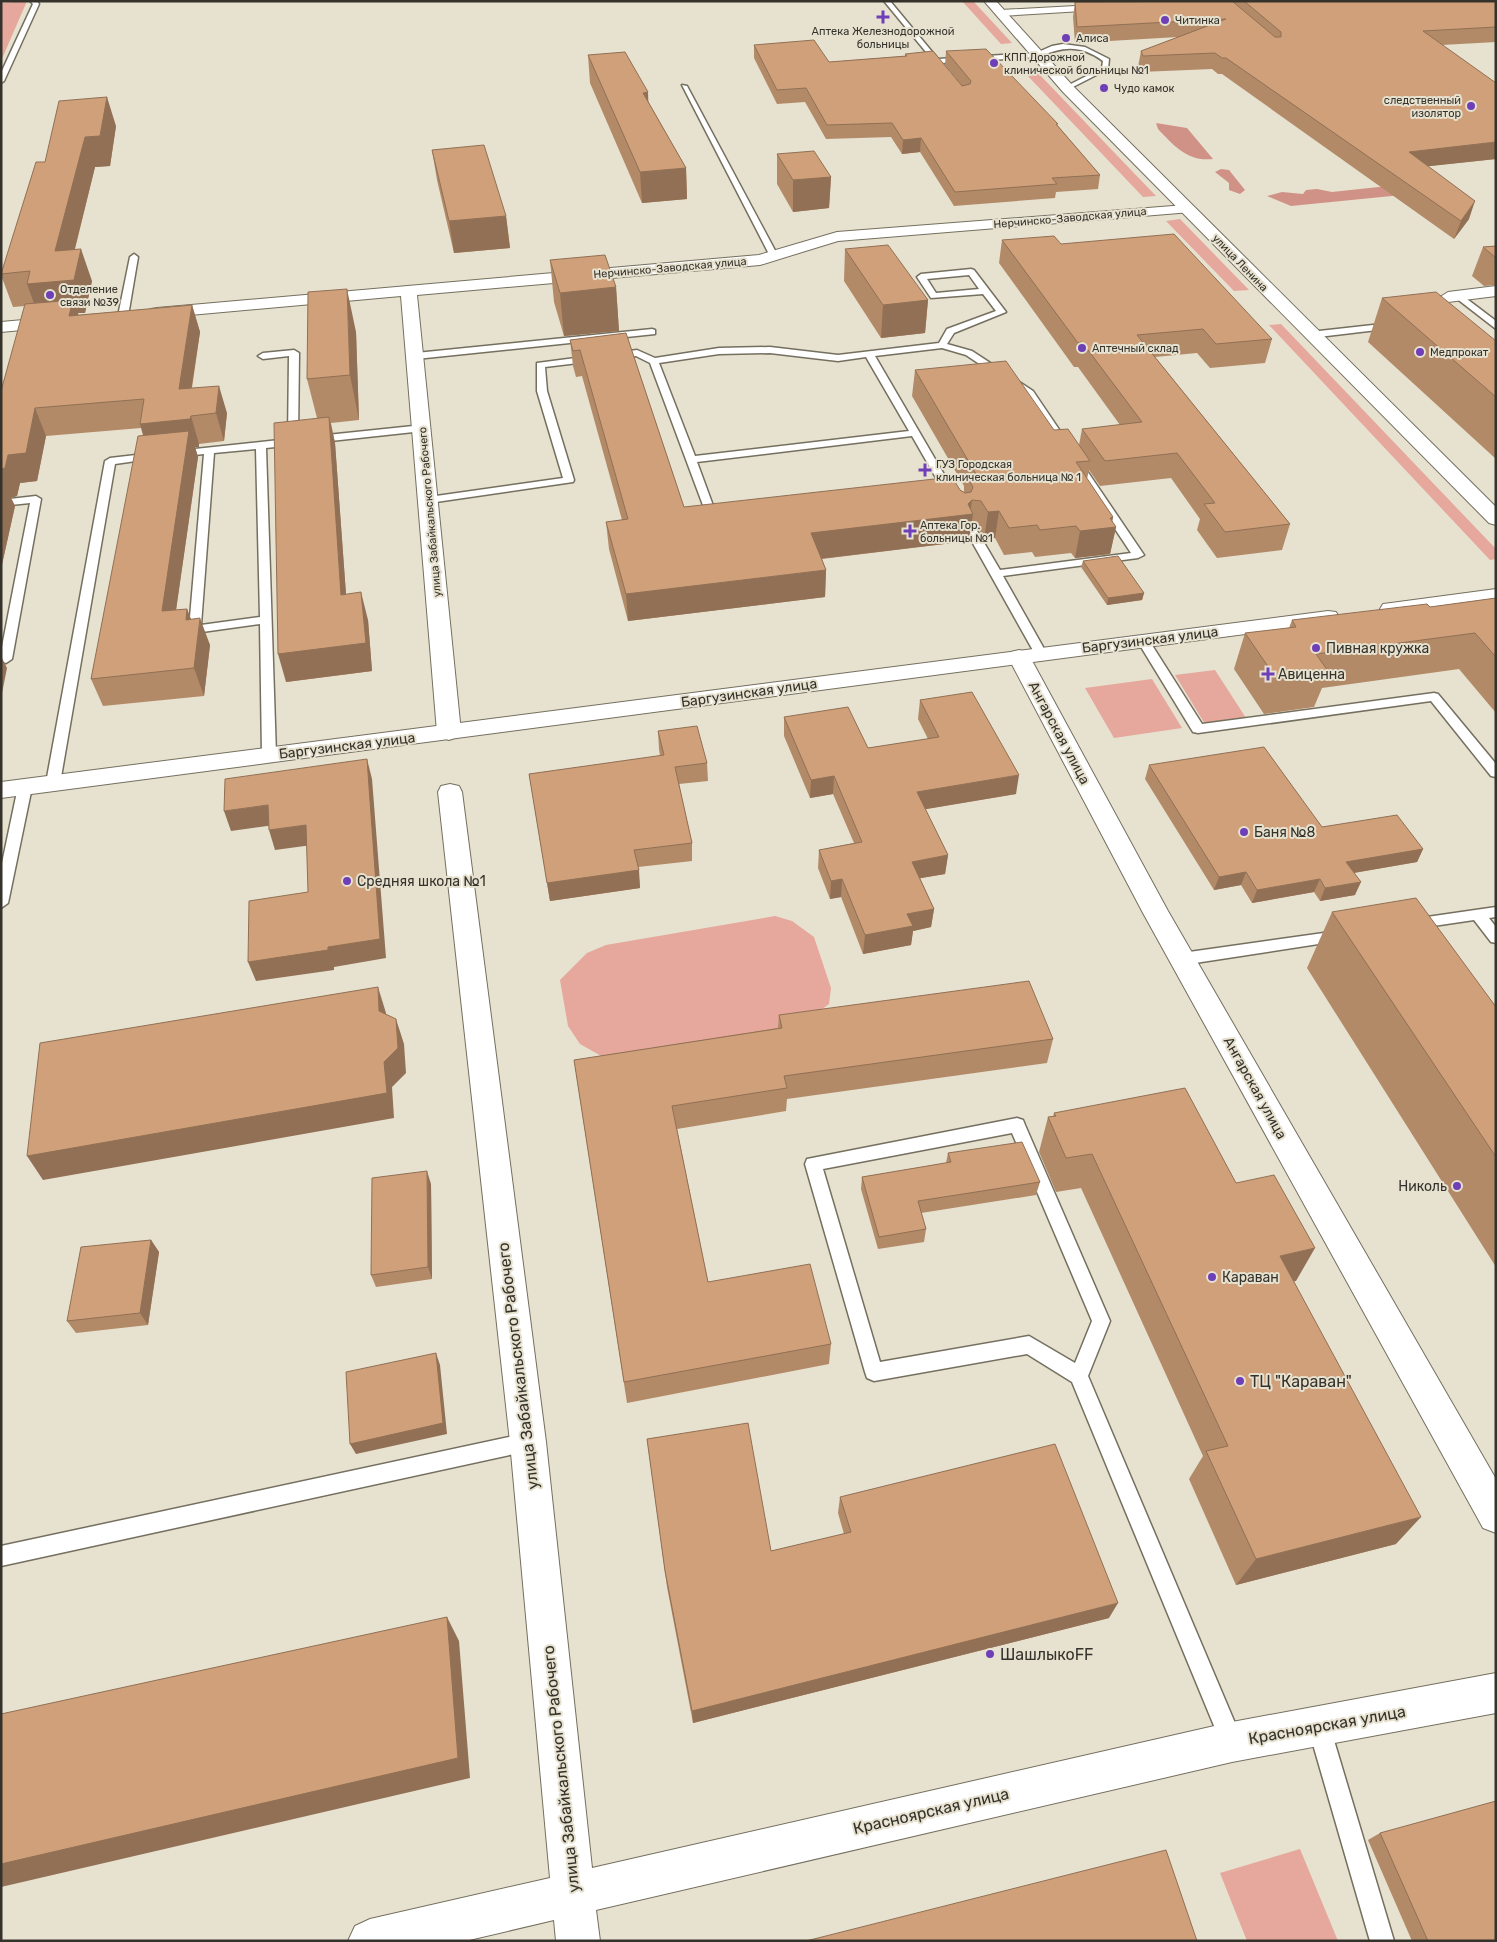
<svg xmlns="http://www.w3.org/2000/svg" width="1497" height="1942" font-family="Rubik,sans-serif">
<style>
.green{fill:#e6a79c}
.forest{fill:#d09287}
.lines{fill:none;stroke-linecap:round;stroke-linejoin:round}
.service-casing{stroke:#746f5f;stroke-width:3}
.minor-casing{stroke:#746f5f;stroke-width:2}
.secondary-casing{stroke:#746f5f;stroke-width:2}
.service{fill:#fff;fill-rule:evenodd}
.minor{fill:#fff;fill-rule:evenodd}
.secondary{fill:#fff;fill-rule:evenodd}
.wall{fill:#b28a68}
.shaded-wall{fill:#917055}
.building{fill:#cfa079;stroke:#917055}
.poi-dot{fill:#6e3fb7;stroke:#e7e1cf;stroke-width:2}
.labels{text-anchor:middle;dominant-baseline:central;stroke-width:4;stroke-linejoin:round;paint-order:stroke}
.far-poi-label{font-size:11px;fill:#34322b;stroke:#e7e1cf;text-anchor:start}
.far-street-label{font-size:11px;fill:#34322b;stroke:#e7e1cf}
.street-label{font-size:14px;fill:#34322b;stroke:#e7e1cf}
.poi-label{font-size:14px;fill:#34322b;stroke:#e7e1cf;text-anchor:start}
.near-street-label{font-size:16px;fill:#34322b;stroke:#e7e1cf}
.near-poi-label{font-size:16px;fill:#34322b;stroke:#e7e1cf;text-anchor:start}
</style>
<rect width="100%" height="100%" fill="#e7e1cf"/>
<path class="green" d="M27 1 1 61V3Z
M962 1H973L1012 43 1001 44Z
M1038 73 1156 196 1143 197 1026 74Z
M1180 219 1249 290 1234 291 1166 221Z
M1281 324 1496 549V559L1490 560 1269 325Z
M1215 670 1246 718 1205 724 1175 675Z
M1152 679 1182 728 1114 738 1085 688Z
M775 916 792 921 814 937 831 988 829 1004 805 1022 791 1030 610 1061 580 1044 568 1026 560 980 587 953 606 945Z
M1300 1849 1338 1941H1247L1220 1873Z"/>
<path class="forest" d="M1156 123 1187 128 1213 159C1188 162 1174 146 1158 129Z
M1221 169 1229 170 1245 190 1240 194 1229 190V183L1215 172Z
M1425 182 1432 192 1291 206 1267 196 1282 192 1303 194 1306 190 1317 189 1332 192Z"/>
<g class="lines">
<g class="service-casing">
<path id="service" d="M30 1H37L39 4 4 81 1 83V73L33 4Z
M884 1H890L938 59 1036 53 1052 46 1063 44 1085 47 1109 59 1108 69 1067 90 1065 87 1102 68 1103 61C1079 44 1063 47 1038 57L941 63 945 68 940 69Z
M682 85 687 86 778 256 777 258 770 256Z
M134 254 138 257 128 316 123 319 118 316 130 257Z
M971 269 974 270 1006 312 954 333 947 344 972 351 1033 391 1144 555 1138 558 1003 576 1047 654 1045 657 1041 658 1035 654 966 531 968 529H976L1000 570 1131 553 1026 395 966 355 942 348 875 356 956 495 955 497H947L912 436 697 462 719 522 714 525 710 524 650 363 636 356 545 367 547 391 574 480 573 482 429 503 424 500 429 497 563 478 537 391V363L637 350 655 358 719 348 770 347 838 355 939 343 947 329 996 311 983 294 931 298 917 277 921 274ZM969 275 979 289 936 293 927 279ZM770 353 838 361 866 357 909 431 695 456 659 363 719 354Z
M1459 293 1496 321V329L1456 298V294Z
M1391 323 1396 326 1394 328 1310 338 1305 335 1310 332Z
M652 329 655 330V334L416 359 411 356 416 353Z
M294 350 299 353 298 438 423 425 428 428 423 431 266 448 276 755 269 759 262 755 260 624 195 633 189 629 204 454 176 457 171 454 176 451 288 439 289 356 263 359 258 356 263 353ZM256 449 260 617 201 625 214 453Z
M153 453 157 454V458L115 464 60 783 53 787 48 786 46 783 105 461 110 458Z
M36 496 41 499 12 659 6 663 1 661V652L30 503 1 506V500Z
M1144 638 1150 642 1202 724 1434 693 1438 694 1496 764V777L1491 776 1431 701 1198 733 1193 732 1138 642Z
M25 783 32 787 8 903 1 908V868L18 787Z
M1496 907V917L1489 918 1496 927V943L1491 942 1474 920 1413 929 1408 928 1406 924 1408 920 1413 919Z
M1338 931 1343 932 1345 936 1343 940 1338 941 1182 965 1177 963 1175 959 1177 955 1182 953Z
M1017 1118 1023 1120 1025 1125 1110 1321 1088 1376 1243 1742 1240 1750 1232 1753 1224 1750 1072 1382 1027 1354 874 1381 867 1378 865 1372 805 1164 807 1159ZM1012 1133 1092 1321 1075 1363 1029 1336 880 1362 823 1169Z
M528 1433 535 1435 538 1442 535 1449 528 1451 1 1566V1546Z
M1319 1716 1327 1719 1330 1727 1394 1941H1370L1308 1727 1311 1719Z"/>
</g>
<g class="minor-casing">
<path id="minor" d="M1112 4 1118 7 1116 9 1001 16 995 13 1001 10Z
M1186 205 1191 206 1193 209 1191 212 838 241 760 265 417 295 461 732 457 737 449 740 441 737 437 732 401 296 157 318 151 317 149 313 151 309 157 308 759 255 837 232Z
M1496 286V296L1448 302 1440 297 1448 292Z
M57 317 63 318 65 322 63 326 1 332V322Z
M1019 650 1027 652 1030 657 1168 911 1496 1479V1533L1483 1528 1143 913 1008 657 1011 652Z
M450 784 459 786 462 792 546 1442 592 1868 1232 1722 1496 1673V1713L1232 1762 596 1910 600 1941H556L554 1920 465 1941H348L355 1926 370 1919 550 1878 510 1442 438 792 441 786Z"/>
</g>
<g class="secondary-casing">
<path id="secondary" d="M984 1H996L1073 86 1496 507V525L1489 523 1063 92Z
M1496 589V601L1391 615 1383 614 1380 609 1383 604 1391 603Z
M1328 611 1336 612 1339 617 1336 622 1 798V782Z"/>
</g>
<use href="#service" class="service"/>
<use href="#minor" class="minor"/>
<use href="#secondary" class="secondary"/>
</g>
<path class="wall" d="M1496 1V42L1442 45 1496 159 1428 166 1469 219 1454 239 1222 74H1218L1212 69 1140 72 1138 67 1141 51 1178 37 1075 43 1073 17 1075 2Z
M754 45 829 62 905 56V54L962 86 945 65 946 51 1058 126 1100 175 1098 189 1056 192 1055 198 954 206 920 152 902 154 891 137 826 139 805 102 777 104 754 58Z
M588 55 648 101 686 168 687 199 642 203 590 83Z
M116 126 110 166 95 167 75 249 92 281 85 313H78V315L192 305 200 332 192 388 227 413 224 441 199 444V447H195L198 457 176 610 187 609 191 619 210 645 204 696 103 706 91 679 143 436 141 428 46 436 37 481 20 483 17 496 11 498 15 506 1 569V391L25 306 13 307 1 275V273L45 162Z
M432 150 506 216 510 248 454 253 437 180Z
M777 154 831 177 829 208 793 212 777 184Z
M1002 240 1061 244 1272 339 1265 363 1210 368 1197 353 1155 357 1290 524 1282 550 1217 558 1197 530 1200 519 1171 478 1100 486 1089 470 1087 479 1113 517 1112 522 1116 527 1110 554 1075 558 1071 553 1035 557 1032 552 1004 555 995 538 984 539 978 528 971 527 969 541 822 559 826 570 825 597 628 621 609 549 606 522 622 520 582 376 576 377 573 366 570 340 626 333 684 507 960 490 964 492V486L912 396 915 370 1054 430 1079 445 1082 429 1120 425 1078 367H1074L999 263Z
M1496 246V285L1484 286 1472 276 1483 247Z
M845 249 928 300 925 333 881 338 844 281Z
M550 260 616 287 619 331 564 336 554 302Z
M1382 298 1496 341V459L1368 342Z
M356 332 359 420 331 423 335 443 346 594 368 620 372 671 286 682 317 418 307 379Z
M1083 561 1144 593 1142 600 1107 605 1081 567Z
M1496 598V713L1459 669 1322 688 1314 707 1264 714 1234 669 1245 633 1289 628 1292 620 1430 607Z
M920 700 1016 794 925 809 948 855 945 874 920 878 934 909 931 927 913 931 911 945 863 954 841 897 830 899 818 868 819 850 854 843 833 794 810 798 784 736V717L868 748 928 739 918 719Z
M658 731 707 763 708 781 679 784 692 843V861L638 867 640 888 550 901 529 774 660 756 659 749Z
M1149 765 1322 827 1423 849 1417 862 1354 873 1355 895 1320 901 1314 892 1252 903 1241 885 1214 890 1145 779Z
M1332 912 1496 1007V1267L1307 968Z
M779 1015 1053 1039 1047 1063 787 1099 786 1111 677 1129 708 1282 831 1344 829 1364 627 1403 574 1060 778 1028Z
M1054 1113 1236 1183 1296 1281H1293L1396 1544 1236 1585 1189 1479 1203 1456 1081 1188 1056 1192 1039 1152 1048 1117H1053Z
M948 1153 1040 1182 1036 1195 921 1213 926 1229 924 1242 878 1249 861 1189 862 1177 946 1163Z
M431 1184 432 1279 376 1287 371 1275Z
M151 1240 159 1252 148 1325 76 1333 67 1321Z
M647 1439 771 1551 844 1534 838 1513 840 1497 1109 1618 693 1723 667 1587Z
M1380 1833 1496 1941H1412L1368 1840Z"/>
<path class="shaded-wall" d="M648 92 649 121 643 93Z
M107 97 116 126 110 166 95 167 67 280 81 249 92 281 85 313H78L82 327 69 316 39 317 27 284 55 251 85 137Z
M921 138 920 152 902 154 903 140Z
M1496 142V159L1403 169 1409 152Z
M686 168 687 199 642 203 640 172Z
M831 177 829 208 793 212V180Z
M1475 201 1469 219 1454 239 1461 221Z
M506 216 510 248 454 253 449 221Z
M616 287 619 331 564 336 560 293Z
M347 289 356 332 359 420 350 375Z
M928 300 925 333 881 338 883 305Z
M192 305 200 332 187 417 179 389Z
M219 386 227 413 224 441 216 413Z
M35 408 46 436 37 481 20 483 17 496 11 498 15 506 1 569V469L8 455Z
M191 416 199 444V447H195L198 457 172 638 162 611 149 452 140 424Z
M329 417 335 443 348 622 341 595Z
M972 500 970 514H973L969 541 810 560 811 533 968 504Z
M999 511 995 538 984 539 988 512Z
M1113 517 1111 527H1116L1110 554 1075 558 1080 531 1110 518Z
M826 570 825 597 628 621 626 594Z
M361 592 368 620 372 671 286 682 278 654Z
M1144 593 1142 600 1107 605 1108 598Z
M187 609 197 636 186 620Z
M200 618 210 645 204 696 194 668Z
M1 656 7 668 1 698Z
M367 759 372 779 386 958 334 967V970L256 981 248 962 328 947Z
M1019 775 1016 794 915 811 917 792Z
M834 776 833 794 810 798 811 780Z
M268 805 275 825 231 831 224 811Z
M306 825 312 845 275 850 269 830Z
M1423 849 1417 862 1341 875 1346 862Z
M948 855 945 874 910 880 912 862Z
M639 870 640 888 550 901 547 883Z
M1246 872 1241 885 1214 890 1219 877Z
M842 879 841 897 830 899 831 881Z
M1320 879 1314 892 1252 903 1257 890Z
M1361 882 1355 895 1320 901 1325 888Z
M934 909 931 927 913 931 911 945 863 954 865 935 907 914Z
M378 987 386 1013 387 1036 379 1011Z
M396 1019 404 1044 406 1073 392 1087 394 1118 43 1180 27 1156 384 1062Z
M427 1171 431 1184 432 1279 428 1267Z
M151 1240 159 1252 148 1325 140 1313Z
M1315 1248 1296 1281 1262 1288 1280 1256Z
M436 1353 440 1365 447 1434 356 1454 350 1444Z
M1421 1517 1396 1544 1236 1585 1256 1559Z
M1118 1603 1109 1618 693 1723 692 1711Z
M447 1617 459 1641 470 1778 1 1887V1864Z"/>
<path class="building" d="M1232 1 1275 37H1281V32L1244 1H1496V27L1423 31 1496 83V142L1409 152 1475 201 1461 221 1226 58H1222L1215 53 1143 56 1141 51 1226 19 1077 27 1075 2Z
M814 40 829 62 907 56 905 54 933 51 962 86 970 84 971 81 946 51 986 49 1058 124H1056L1100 175 1052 178 1057 184 955 192 921 138 903 140 892 123 827 125 806 88 777 90 754 45Z
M625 52 648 92 643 93 686 168 640 172 588 55Z
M107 97 100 136 85 137 55 251 81 249 74 280 27 284 30 271 1 274 36 162H45L59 101Z
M484 145 506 216 449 221 432 150Z
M814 151 831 177 793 180 777 154Z
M1174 234 1272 339 1216 344 1203 329 1137 335 1290 524 1225 532 1204 504 1215 503 1177 453 1105 461 1082 429 1142 422 1082 342 1078 343 1002 240 1054 236 1061 244Z
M888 245 928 300 883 305 845 249Z
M1496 246V257H1495L1483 247Z
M605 255 616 287 560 293 550 260Z
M347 289 350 375 307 379 308 292Z
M1436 292 1496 341V397L1382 298Z
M73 300 69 316 192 305 179 389 219 386 216 413 191 416 190 419 140 424 144 399 35 408 26 453 8 455 5 468 1 469V391L25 304Z
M626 333 684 507 952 477 960 490 965 493 971 492 973 487 966 475 976 474 915 370 1006 361 1054 430 1068 429 1090 461 1076 462 1113 517 1110 518 1116 527 1080 531 1076 526 1040 530 1037 525 1009 528 999 511 988 512 981 501 972 500 968 504 973 514 811 533 826 570 626 594 606 522 628 519 580 350 573 351 570 340Z
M329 417 341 595 361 592 366 643 278 654 274 423Z
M189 431 162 611 187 609 186 620 200 618 194 668 91 679 138 436Z
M1118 556 1144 593 1108 598 1083 561Z
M1496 598V657L1475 633 1316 654 1328 671 1276 678 1245 633 1296 627 1292 620 1427 604 1430 607Z
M972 692 1019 775 917 792 948 855 912 862 934 909 907 914 913 926 865 935 842 879 831 881 819 850 862 842 834 776 811 780 784 717 848 707 868 748 939 737 920 700Z
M697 726 707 763 675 767 692 843 634 850 639 870 547 883 529 774 664 755 658 731Z
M1264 747 1322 827 1397 815 1423 849 1346 862 1361 882 1325 888 1320 879 1257 890 1246 872 1219 877 1149 765Z
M367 759 380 939 328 947V950L248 962 249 901 308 892 306 825 269 830 268 805 224 811 225 779Z
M1416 898 1496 1007V1157L1332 912Z
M1029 981 1053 1039 784 1076 787 1088 672 1106 708 1282 810 1264 831 1344 624 1382 574 1060 782 1028 779 1015Z
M378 987 379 1011 396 1019 398 1048 384 1062 387 1093 27 1156 40 1043Z
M1185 1088 1236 1183 1274 1175 1315 1248 1280 1256 1421 1517 1256 1559 1206 1451 1228 1446 1092 1154 1066 1158 1048 1117 1056 1116 1054 1113Z
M1022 1142 1040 1182 918 1201 926 1229 879 1237 862 1177 951 1162 948 1153Z
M427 1171 428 1267 371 1275 372 1178Z
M151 1240 140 1313 67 1321 81 1247Z
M436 1353 443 1423 350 1444 346 1372Z
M748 1423 771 1551 851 1532 840 1497 1055 1444 1118 1603 692 1711 665 1571 647 1439Z
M447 1617 458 1758 1 1864V1714Z
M1496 1801V1941H1428L1380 1833Z
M1166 1850 1197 1941H806Z"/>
<g class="poi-dot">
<path d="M880.5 9.5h5v5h5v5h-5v5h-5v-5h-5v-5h5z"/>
<circle cx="1165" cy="20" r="5"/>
<circle cx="1066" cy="38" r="5"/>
<circle cx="994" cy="63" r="5"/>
<circle cx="1104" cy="88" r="5"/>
<circle cx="1471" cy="106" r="5"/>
<circle cx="50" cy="295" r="5"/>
<circle cx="1082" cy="348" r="5"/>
<circle cx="1420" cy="352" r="5"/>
<path d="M922.5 462.5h5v5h5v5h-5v5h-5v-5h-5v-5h5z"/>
<path d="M907.5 523.5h5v5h5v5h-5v5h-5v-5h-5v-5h5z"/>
<circle cx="1316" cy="648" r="5"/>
<path d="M1265.5 666.5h5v5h5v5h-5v5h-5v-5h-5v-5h5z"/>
<circle cx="1244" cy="832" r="5"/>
<circle cx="347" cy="881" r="5"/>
<circle cx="1457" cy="1186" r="5"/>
<circle cx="1212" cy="1277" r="5"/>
<circle cx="1240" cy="1381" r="5"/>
<circle cx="990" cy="1654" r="5"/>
</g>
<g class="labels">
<g class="far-poi-label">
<text x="1175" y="20">Читинка</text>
<text x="883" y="31" text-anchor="middle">Аптека Железнодорожной<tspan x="883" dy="13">больницы</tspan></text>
<text x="1076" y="38">Алиса</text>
<text x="1004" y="57">КПП Дорожной<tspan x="1004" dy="13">клинической больницы №1</tspan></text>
<text x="1114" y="88">Чудо камок</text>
<text x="1461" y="100" text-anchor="end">следственный<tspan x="1461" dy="13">изолятор</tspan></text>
<text x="60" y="289">Отделение<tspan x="60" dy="13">связи №39</tspan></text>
<text x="1092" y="348">Аптечный склад</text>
<text x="1430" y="352">Медпрокат</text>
<text x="936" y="464">ГУЗ Городская<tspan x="936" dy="13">клиническая больница № 1</tspan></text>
<text x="920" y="525">Аптека Гор.<tspan x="920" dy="13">больницы №1</tspan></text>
</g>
<g class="far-street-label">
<text transform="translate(1070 218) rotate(-5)">Нерчинско-Заводская улица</text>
<text transform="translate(1240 263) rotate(46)">улица Ленина</text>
<text transform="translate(670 268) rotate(-5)">Нерчинско-Заводская улица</text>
<text transform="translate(430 512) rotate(-95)">улица Забайкальского Рабочего</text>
</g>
<g class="street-label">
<text transform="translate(1150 640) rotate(-7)">Баргузинская улица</text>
<text transform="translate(749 693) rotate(-8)">Баргузинская улица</text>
<text transform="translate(1059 733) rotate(62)">Ангарская улица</text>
<text transform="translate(347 746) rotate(-7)">Баргузинская улица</text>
<text transform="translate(1255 1088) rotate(61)">Ангарская улица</text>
</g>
<g class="poi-label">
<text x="1326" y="648">Пивная кружка</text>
<text x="1278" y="674">Авиценна</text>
<text x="1254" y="832">Баня №8</text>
<text x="357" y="881">Средняя школа №1</text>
<text x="1447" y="1186" text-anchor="end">Николь</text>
<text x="1222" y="1277">Караван</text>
</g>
<g class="near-street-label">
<text transform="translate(518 1366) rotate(-97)">улица Забайкальского Рабочего</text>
<text transform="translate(1327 1725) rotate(-10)">Красноярская улица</text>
<text transform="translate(561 1769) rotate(-96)">улица Забайкальского Рабочего</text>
<text transform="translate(931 1811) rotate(-13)">Красноярская улица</text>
</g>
<g class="near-poi-label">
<text x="1250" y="1381">ТЦ "Караван"</text>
<text x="1000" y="1654">ШашлыкоFF</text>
</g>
</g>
<rect width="1497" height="1942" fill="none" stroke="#34322b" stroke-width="5"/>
</svg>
